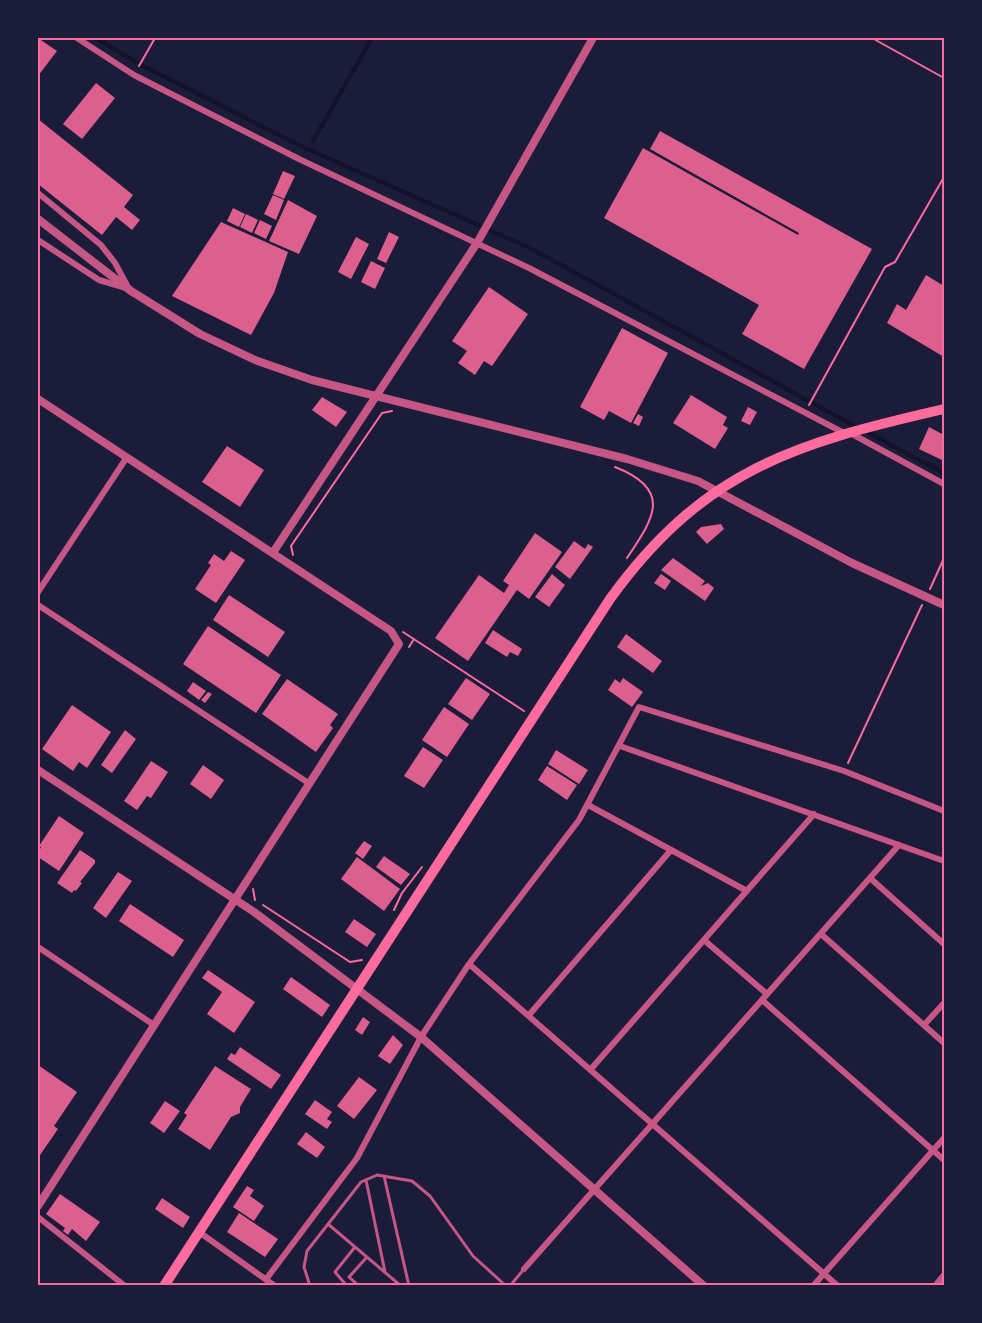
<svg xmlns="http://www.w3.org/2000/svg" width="982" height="1323" font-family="'Alegreya Sans',sans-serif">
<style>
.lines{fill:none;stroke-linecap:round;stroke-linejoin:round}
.stream{stroke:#12122b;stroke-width:4}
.building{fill:#dd5f8e}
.path{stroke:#ff6b9d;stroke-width:2}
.service{stroke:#c65784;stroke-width:3}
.minor{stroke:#c65784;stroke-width:6}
.tertiary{stroke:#c65784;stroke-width:8}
.primary{stroke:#ff6b9d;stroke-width:10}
.neatline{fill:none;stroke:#ff6b9d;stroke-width:2}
</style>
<rect width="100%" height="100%" fill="#1b1b3a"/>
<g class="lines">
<path class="stream" d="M96 38 143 66 303 147 532 249 858 428
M313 141 372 38
M865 431 944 473"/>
</g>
<path class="building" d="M38 38 57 51 38 76Z
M96 83 115 98 82 139 63 124Z
M38 119 133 195 124 207 140 220 132 230 116 217 102 235 38 184Z
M660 131 872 249 804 369 742 334 759 305 604 218 643 148 798 235 799 233 650 149Z
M283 171 295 176 284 199 273 194Z
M273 195 284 200 276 220 264 214Z
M288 200 317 216 299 254 269 241Z
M233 208 245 214 239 227 227 221Z
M246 214 258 220 252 233 240 227Z
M260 220 272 226 266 239 254 233Z
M221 222 288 252 274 293 251 335 172 296Z
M389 232 399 237 386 263 377 259Z
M356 237 369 244 351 279 338 272Z
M371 261 385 268 375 289 361 282Z
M926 275 944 286V357L887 323 897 304 906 310Z
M489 287 528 314 492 366 484 361 475 375 458 363 467 351 452 341Z
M622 328 668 353 631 423 609 411 604 420 580 407Z
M691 395 727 417 723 425 728 428 715 449 673 423Z
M322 397 347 412 336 427 312 410Z
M748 407 757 412 750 425 741 421Z
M638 414 643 417 639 426 633 423Z
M929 427 944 435V461L919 449Z
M227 446 264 470 240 507 202 482Z
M721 524 724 529 707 544 696 532 701 527Z
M535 533 562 552 529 599 517 590 468 661 435 638 479 575 504 593 509 585 503 581Z
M574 541 585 549 588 544 593 547 570 579 555 567Z
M231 551 245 560 216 603 195 589 211 565 208 563 214 554 224 561Z
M673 558 705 581 701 586 708 583 714 588 705 601 661 570Z
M552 574 565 585 549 607 535 597Z
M661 574 671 581 665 590 654 583Z
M229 595 285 632 268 657 213 620Z
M208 626 281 675 256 713 183 664Z
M493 630 522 649 518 656 510 652 507 657 485 643Z
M626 634 662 661 653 673 617 647Z
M466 678 490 694 472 720 448 704Z
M623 678 643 692 632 707 608 690 615 679 620 683Z
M287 679 338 714 330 725 333 728 316 752 262 714Z
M193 682 206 691 199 700 187 691Z
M208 692 212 694 205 703 201 700Z
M72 705 111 732 87 768 79 762 73 771 42 749Z
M444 707 469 724 447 757 422 740Z
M125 730 136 739 112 773 101 765Z
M423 747 443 760 424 788 404 776Z
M556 750 588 770 579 784 548 764Z
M151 761 168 772 151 798 147 796 137 810 124 801Z
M203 765 224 780 211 799 190 784Z
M547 766 577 785 567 800 538 780Z
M59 816 84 833 59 871 38 857V853L41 847 39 846Z
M364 841 372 846 363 859 355 853Z
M80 850 95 860V863L80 882 82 883 76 891 74 890 72 893 57 883Z
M384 856 410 874 401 885 376 867Z
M357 857 400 889 384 911 341 879Z
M118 872 132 881 106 918 93 908Z
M130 904 184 940 173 957 119 921Z
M354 919 376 934 367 947 345 932Z
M208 970 255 1002 234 1033 207 1014 222 992 202 978Z
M291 977 330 1005 322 1017 283 989Z
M363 1017 370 1022 362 1035 355 1030Z
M393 1035 403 1045 390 1064 378 1056Z
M240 1047 281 1075 271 1089 227 1059 231 1053 235 1055Z
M38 1065 77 1092 54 1126 58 1129 38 1158Z
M215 1066 251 1089 240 1107V1113L231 1117 210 1150 178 1129 187 1115 184 1113Z
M359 1077 377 1090 354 1119 337 1106Z
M315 1100 332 1112 327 1119 332 1122 327 1129 305 1114Z
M165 1101 180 1111 164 1133 150 1123Z
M306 1132 325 1147 317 1158 297 1144Z
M247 1186 254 1190 250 1196 264 1206 254 1221 233 1207Z
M60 1194 100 1222 86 1241 72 1229 68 1235 63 1231 65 1228 46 1214Z
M162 1198 190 1217 183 1228 155 1209Z
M239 1213 278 1239 265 1257 227 1232Z"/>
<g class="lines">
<path class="path" d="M872 38 944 78
M139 66 155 38
M809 405 885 267 895 262 944 177
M615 467C674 490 653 519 627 558
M293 555 291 546 382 413 392 411
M930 589 944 558
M403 632 524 711
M409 647 414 639
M848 763 922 605
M253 889 255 900
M263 905 350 962 362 960
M394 910 402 893 422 867"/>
<path class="service" d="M384 1176 409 1286
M366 1180 385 1272
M328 1224 401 1286
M310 1286 304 1267 307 1251 361 1182 377 1175 412 1181 430 1196 473 1256 506 1286
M347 1286 335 1272 355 1247
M359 1286 349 1277 367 1257
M510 1286 524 1269"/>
<path class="minor" d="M77 38 134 75 299 159 529 268 844 433
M38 193 101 245 115 263 129 289
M38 240 99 280 126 288
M852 434 944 484
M38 592 127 457
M38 605 310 784
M620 746 944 861
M588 805 747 891
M870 878 944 944
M821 934 944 1043
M704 940 767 994
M38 947 154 1025
M762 1000 944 1160
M529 1015 671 850
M924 1025 944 1003
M591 1069 814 814
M38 1217 125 1286
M199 1232 275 1286
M524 1269 899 845
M267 1278 357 1158 421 1037 469 964
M813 1286 944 1138
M838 1286 469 964 579 820 639 707 844 771 944 811
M935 1286 944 1275"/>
<path class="tertiary" d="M38 219 131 291 200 334 255 360 312 380 627 459 698 481 852 563 944 605
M38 399 391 631 399 644 38 1206
M274 551 477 243 593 38
M38 770 254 912 421 1037 704 1286"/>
<path class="primary" d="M164 1286 610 599C704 469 796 443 944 409"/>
</g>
<rect width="982" height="1323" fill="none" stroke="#1b1b3a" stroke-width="78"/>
<rect x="39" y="39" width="904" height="1245" class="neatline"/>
</svg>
